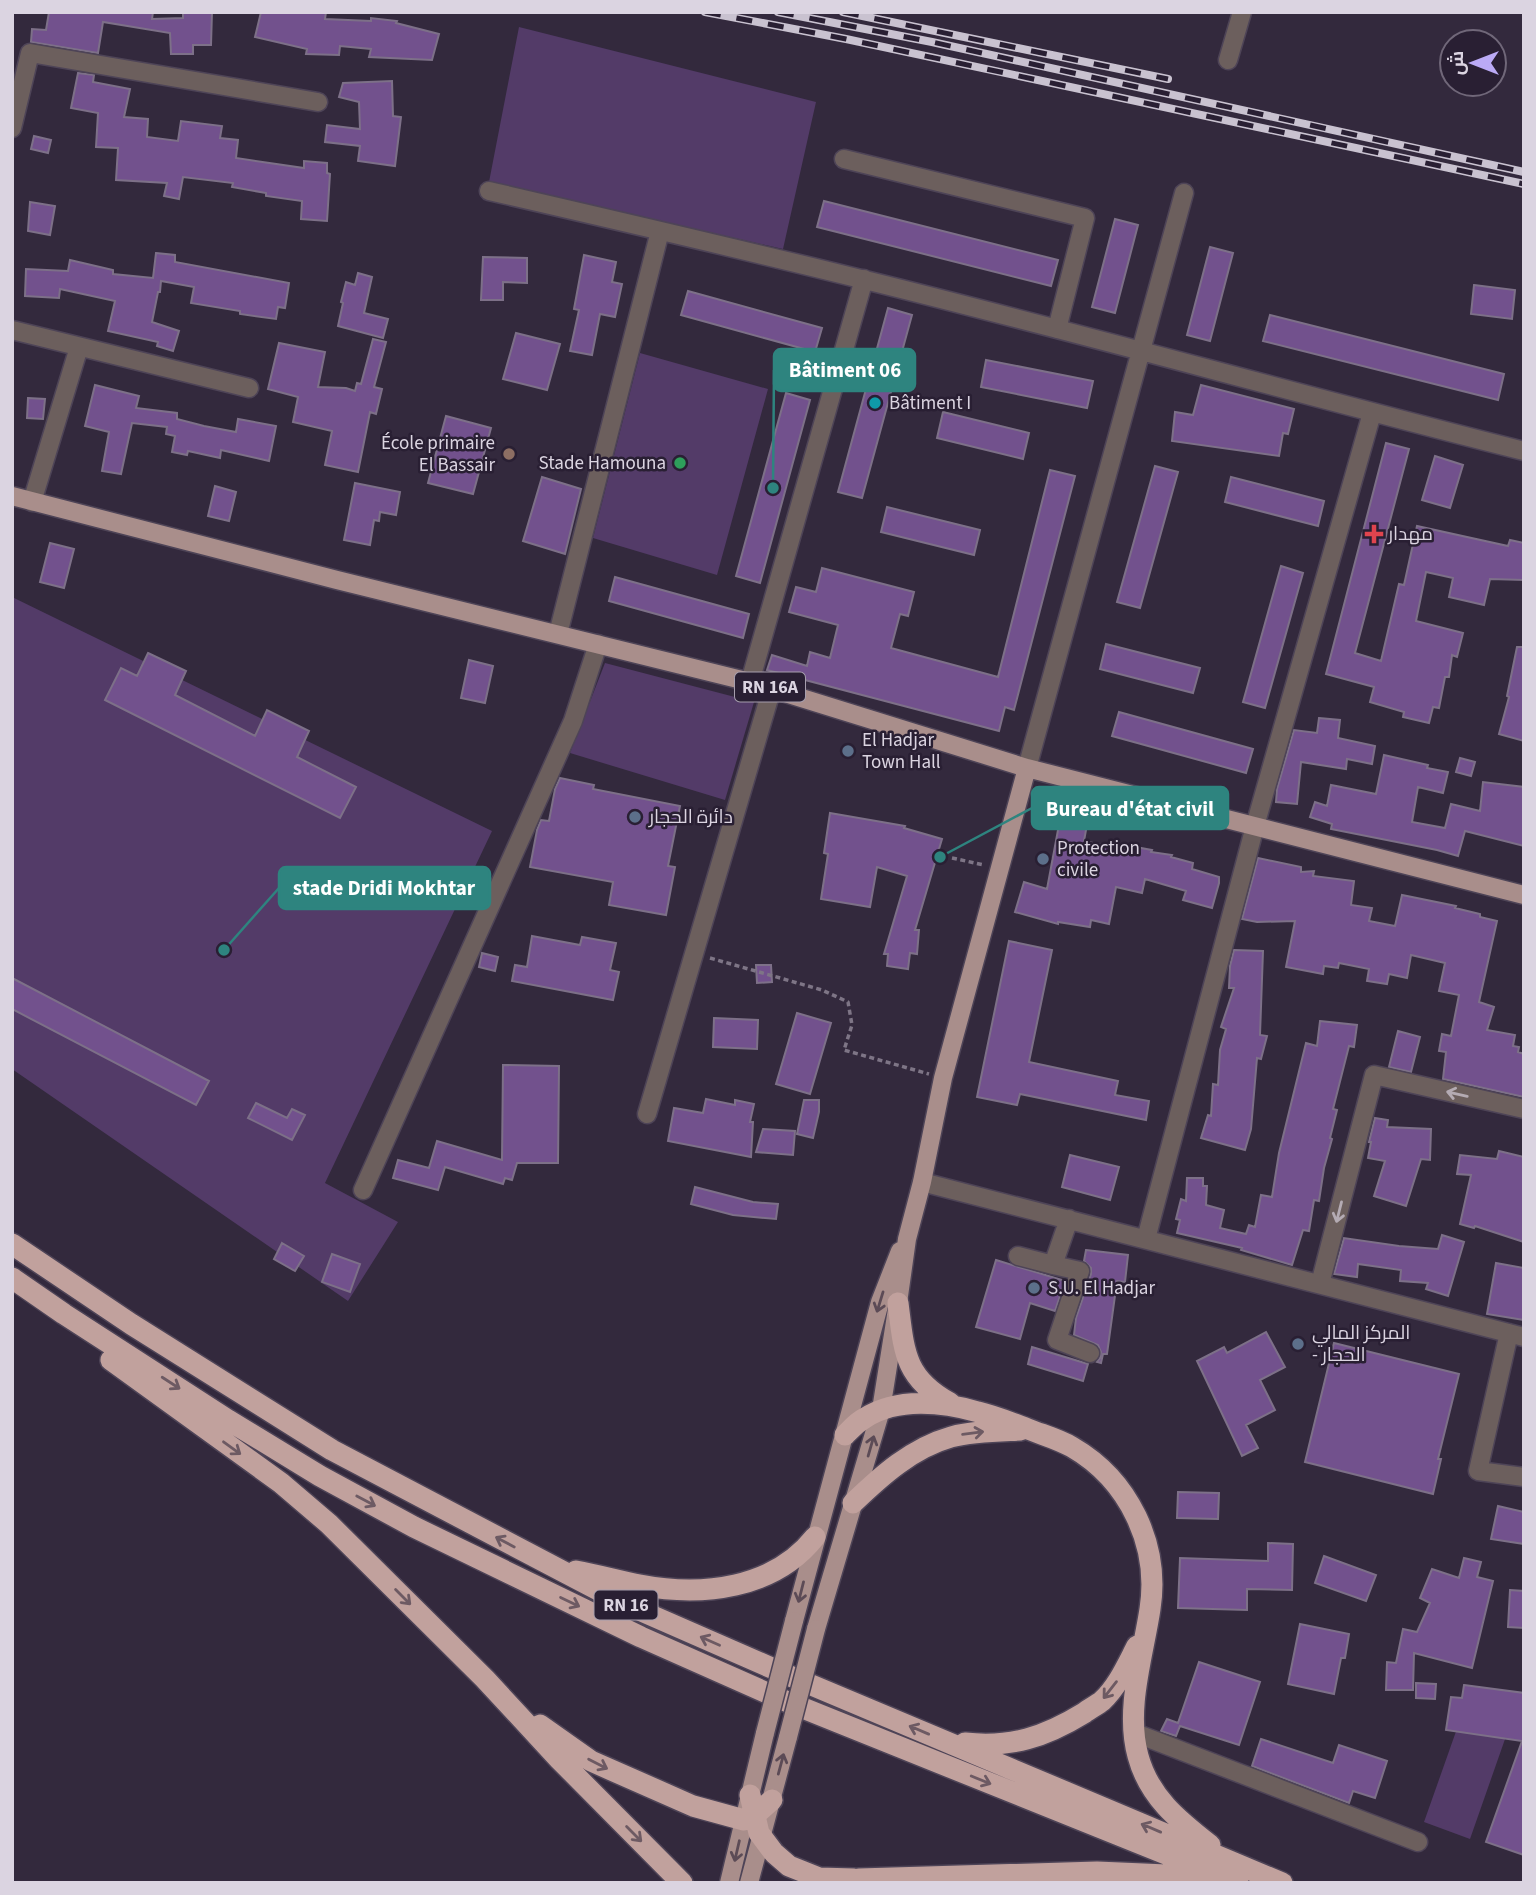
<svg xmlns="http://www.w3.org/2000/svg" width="1536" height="1895" font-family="'Source Sans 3',Cairo,sans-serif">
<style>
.green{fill:#533b68}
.building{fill:#72518d;stroke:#7d7088;stroke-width:2}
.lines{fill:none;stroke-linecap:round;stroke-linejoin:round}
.minor-casing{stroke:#4e4457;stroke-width:21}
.major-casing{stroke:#4e4457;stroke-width:21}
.highway-casing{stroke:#4e4457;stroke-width:24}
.path{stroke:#7e7586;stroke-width:3.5;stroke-dasharray:5 3.5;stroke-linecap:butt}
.minor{stroke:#6c5f5d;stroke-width:18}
.major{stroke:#a98e8b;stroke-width:18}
.highway{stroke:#c1a19d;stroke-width:21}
.rail-casing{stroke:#c9c2d0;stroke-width:8}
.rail{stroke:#291f33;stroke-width:5;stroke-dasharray:16;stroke-linecap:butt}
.major-bridge-casing{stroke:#4e4457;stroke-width:21;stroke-linecap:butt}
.major-bridge{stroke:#a98e8b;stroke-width:18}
.oneway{stroke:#b4abb3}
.oneway2{stroke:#5c4b56}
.oneway3{stroke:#6d5a63}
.culture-dot{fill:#0f9aa8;stroke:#291f33;stroke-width:2.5}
.education-dot{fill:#8d6e63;stroke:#291f33;stroke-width:2.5}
.leisure-dot{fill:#2e9e5b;stroke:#291f33;stroke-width:2.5}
.health-dot{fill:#e0444e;stroke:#291f33;stroke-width:2.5}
.service-dot{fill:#5c6f8a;stroke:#291f33;stroke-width:2.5}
.labels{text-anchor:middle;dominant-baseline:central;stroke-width:5;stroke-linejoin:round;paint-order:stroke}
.shield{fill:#291f33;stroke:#a69ead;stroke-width:2}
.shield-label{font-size:18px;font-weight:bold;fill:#dbd4e1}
.poi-label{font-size:19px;fill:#dbd4e1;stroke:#291f33;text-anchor:start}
.leader{fill:none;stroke:#2e847f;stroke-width:2.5}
.callout-dot{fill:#2e847f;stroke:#291f33;stroke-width:2.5}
.callout{fill:#2e847f;stroke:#2e847f;stroke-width:2.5}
.callout-label{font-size:21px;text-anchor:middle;font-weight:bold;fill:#fff}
</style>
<rect width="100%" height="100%" fill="#33293d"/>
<path class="green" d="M519 27 816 102 783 249 489 182Z
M640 353 768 389 717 575 593 538Z
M12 597 492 831 325 1183 398 1222 348 1301 12 1069Z
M605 663 754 702 725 800 570 753Z
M1465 1706 1511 1722 1470 1839 1424 1822Z"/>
<path class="building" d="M49 12H153L152 19 183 18V12H212L211 45H193V54H171L170 33 103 22 98 53 31 42 32 29 46 30Z
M261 12H326L325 19 371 21V18L397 21 396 23 439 34 432 60 369 57 371 49 340 46 339 55 306 54 307 49 255 37Z
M78 73 94 75 93 82 130 89 124 117 148 119 147 137 178 141 181 121 222 126 220 138 238 140 236 158 304 168V161L327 163V173L330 174 327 221 301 219 302 201 266 196V193L232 187 233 183 183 177 179 199 164 196 167 183 116 180 118 148 96 147 98 113 71 108Z
M392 81 393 116 401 117 395 166 358 161 360 146 325 142 327 125 360 129 359 102 339 97 343 83Z
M34 136 51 140 48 153 31 149Z
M824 201 1058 260 1051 286 817 227Z
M30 202 55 206 50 235 28 231Z
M1115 219 1138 225 1115 313 1092 307Z
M1210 247 1233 253 1210 341 1187 335Z
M156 253 175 255V262L289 283 285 308 278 307 276 319 240 314V311L191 303 194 287 161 281 160 292H158L152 322 179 331 173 351 157 346 158 342 108 331 115 301 60 289 59 298 25 296 26 269 68 271 70 260 113 270V274L153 278Z
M584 255 616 262 612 282 622 284 615 317 600 314 592 355 570 351 579 310 574 309Z
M483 257 527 258V283L503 282V300H481Z
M358 273 372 277 364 313 388 319 383 338 338 326 343 303 341 302 346 282 355 285Z
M1474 285 1515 290 1512 319 1471 314Z
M688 291 822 328 815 352 681 315Z
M888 308 912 315 862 498 838 492Z
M1270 315 1504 374 1498 400 1263 341Z
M516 333 560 344 547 390 503 379Z
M373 339 386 342 374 387 382 389 376 414 370 412 358 472 325 465 332 431 293 422 298 397 268 389 279 343 325 352 318 387 346 388 355 391 357 383 361 384Z
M986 360 1093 381 1087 408 981 387Z
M95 385 139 396 136 408 177 413V419L204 426 236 432 238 419 276 426 269 461 221 450 220 458 188 451 187 455 172 452 175 436 166 434 167 427 132 423 121 474 102 471 109 432 85 426Z
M1201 385 1294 409 1288 434 1283 433 1279 456 1172 441 1175 412 1193 415Z
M786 393 810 400 760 583 736 576Z
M28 398 45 399 43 419 27 418Z
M943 412 1029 433 1023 459 937 438Z
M446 416 491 428 473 494 428 483Z
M1386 443 1409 449 1355 653 1381 661 1399 584 1404 585 1417 526 1508 546 1510 540 1524 543V580L1490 579 1484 605 1449 597 1453 578 1426 572 1416 621 1463 633 1457 657 1452 655 1449 677H1445L1439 708 1433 707 1429 723 1403 717 1404 712 1370 702 1374 687 1326 674Z
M1435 456 1463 465 1450 508 1422 500Z
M1155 466 1178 472 1140 608 1117 602Z
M1050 470 1075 476 1014 710 1005 707 999 731 767 670 772 655 807 666 810 652 830 658 838 625 789 612 796 587 816 592 822 568 914 592 908 616 900 614 891 648 998 677Z
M542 477 581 489 565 554 523 541Z
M1231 477 1324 501 1318 526 1225 502Z
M355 483 400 492 396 515 380 512 379 521 374 520 370 545 344 540Z
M215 486 236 492 229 521 208 516Z
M887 507 980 530 974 555 881 532Z
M50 543 74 549 64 588 40 582Z
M1281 566 1303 573 1265 708 1243 702Z
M615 577 749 614 743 638 609 601Z
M1106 644 1200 668 1193 693 1100 669Z
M1517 647H1524V741L1499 734 1509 697 1507 696Z
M148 653 186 671 175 695 255 736 267 710 309 731 297 757 356 787 340 818 105 700 121 668 137 676Z
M469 660 493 666 485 703 461 698Z
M1119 712 1253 749 1246 773 1112 736Z
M1319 718 1340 720 1338 738 1375 746 1372 764 1347 759 1346 769 1301 762 1297 804 1276 802 1277 789 1294 730 1317 733Z
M1384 755 1428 765 1427 768 1448 772 1443 793 1418 787 1412 822 1445 828 1451 804 1480 811 1483 782 1524 787V846L1465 831 1458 856 1437 850 1331 829 1332 824 1310 817 1315 802 1327 806 1331 785 1376 794Z
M1460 758 1475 762 1471 776 1456 772Z
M560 778 594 785 593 789 680 806 668 866 675 867 666 915 609 905 613 882 530 867 537 830 541 820 549 821 555 789Z
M830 813 905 826 904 828 942 839 915 930H919L917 954 910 953 908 969 887 966 888 954H884L907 876 877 867 870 907 821 899 828 854 824 853Z
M1061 814 1088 819 1084 841 1129 851 1130 846 1152 850 1151 852 1172 855 1171 857 1193 863 1192 869 1219 877V883L1212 908 1183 900 1186 891 1145 879 1142 893 1116 887 1109 924 1091 920 1090 927 1058 922V924L1015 912 1024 882 1047 889Z
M1258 858 1301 867V872L1314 871 1313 876 1354 881 1351 905 1372 908 1369 921 1395 926 1402 895 1456 906 1455 908 1480 914V917L1497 921 1479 1002 1494 1007 1487 1030 1515 1035 1513 1046 1519 1047 1518 1052 1524 1054V1097L1443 1079 1446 1052 1439 1051 1442 1034 1451 1036 1459 995 1439 991 1445 963 1411 955 1407 978 1389 974 1387 984 1367 981 1369 969 1339 963 1338 968 1324 966 1323 974 1286 967 1295 921 1257 922 1242 919Z
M532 936 580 945 582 937 616 943 610 970 619 972 613 1000 512 981 515 965 527 967Z
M1009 941 1052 950 1029 1062 1118 1081 1115 1095 1149 1101 1146 1120 1020 1094 1017 1105 977 1097Z
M1234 950 1263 951 1260 1035 1267 1036 1261 1059 1257 1058 1251 1129 1245 1150 1201 1138 1208 1115 1211 1116 1213 1084 1218 1085 1220 1050 1226 1029 1221 1027 1234 988H1229L1230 966Z
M482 953 498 957 495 971 479 967Z
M756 965H771L772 982 757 983Z
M12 978 209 1081 196 1105 12 1009Z
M797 1013 831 1023 810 1094 776 1084Z
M714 1018 758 1020 757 1049 713 1047Z
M1320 1021 1357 1025 1354 1047 1349 1046 1333 1109 1337 1110 1330 1138 1332 1139 1324 1168 1319 1201 1314 1200 1309 1231 1303 1230 1292 1265 1241 1250 1242 1248 1177 1233 1180 1220 1176 1219 1181 1199 1186 1201 1187 1178H1203V1186H1207L1206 1205 1224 1210 1220 1228 1246 1234 1249 1225 1255 1227 1261 1195 1272 1197 1279 1153 1306 1043 1317 1046Z
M1398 1031 1420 1037 1411 1072 1389 1067Z
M503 1065 559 1066 558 1163H517L512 1180 505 1178 503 1184 445 1167 438 1190 393 1178 398 1160 429 1168 437 1141 502 1160Z
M706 1099 735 1105V1100L754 1104 750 1122H753L751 1157 668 1141 674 1108 703 1113Z
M804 1100H819V1112L813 1138 797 1134Z
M256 1103 287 1118 292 1109 305 1115 292 1140 248 1118Z
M1375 1118 1388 1120 1387 1127 1431 1129 1430 1160 1421 1159 1406 1206 1374 1196 1385 1161 1368 1158 1371 1142H1369Z
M763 1129 795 1131 793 1155 756 1152Z
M1499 1151 1524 1157V1242L1475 1226 1474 1228 1460 1224 1471 1175 1457 1174 1460 1155 1497 1159Z
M1070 1155 1119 1167 1110 1200 1062 1187Z
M695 1187 753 1202 778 1204 776 1219 733 1215 691 1204Z
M1442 1235 1464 1242 1448 1296 1426 1289 1428 1283 1400 1281 1401 1270 1358 1264 1357 1277 1334 1274 1344 1238 1399 1246 1438 1249Z
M282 1243 304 1256 295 1271 274 1259Z
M1086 1250 1128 1255 1125 1282 1117 1281 1107 1354H1103L1101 1363 1097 1362 1100 1358 1101 1352 1098 1345 1074 1335 1076 1318 1091 1274V1268L1084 1261Z
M332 1254 360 1264 350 1292 322 1282Z
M996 1260 1065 1281 1055 1311 1030 1303 1020 1339 976 1327Z
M1496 1263 1524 1268V1320L1487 1314Z
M1266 1332 1285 1367 1260 1380 1275 1410 1246 1425 1258 1448 1242 1456 1197 1361 1224 1347 1227 1353Z
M1334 1343 1459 1374 1438 1459H1441L1433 1494 1305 1462Z
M1032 1347 1088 1364 1083 1381 1028 1364Z
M1178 1492 1219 1493 1218 1519 1177 1518Z
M1498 1506 1524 1512V1544L1491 1539Z
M1268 1543 1293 1544 1292 1590 1247 1589V1610L1178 1608 1180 1558 1268 1561Z
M1324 1556 1376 1575 1366 1601 1315 1583Z
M1464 1558 1481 1562 1477 1577 1493 1581 1472 1668 1414 1653 1413 1690H1386L1387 1662 1396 1663 1403 1629 1417 1632 1430 1603 1420 1598 1432 1569 1459 1578Z
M1510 1590 1524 1591V1628L1508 1627Z
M1300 1624 1349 1634 1345 1658H1341L1334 1694 1288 1684Z
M1199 1662 1260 1682 1239 1745 1180 1726 1176 1736 1161 1731 1167 1719 1178 1723Z
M1416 1683 1436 1684 1435 1699 1416 1698Z
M1464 1685 1524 1693V1855L1486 1842 1522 1741 1446 1730 1451 1697 1462 1698Z
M1261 1739 1333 1763 1339 1745 1387 1761 1375 1798 1353 1791 1349 1803 1252 1766Z"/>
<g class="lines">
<g class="minor-casing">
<path id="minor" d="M1228 60 1242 12
M12 128 30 53 318 102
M844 159 1085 218 1057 329
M489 191C615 220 740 249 865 280 1085 334 1304 396 1524 451
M12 330 249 388
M32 502 79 347
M558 634 660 231
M750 682 864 279
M1027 768 1184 193
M647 1114 772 688
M922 1182 1524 1337
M363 1190 573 721 598 644
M1146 1239 1255 826 1372 413
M1018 1256 1053 1265 1069 1219
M1053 1265 1080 1271 1057 1340 1090 1353
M1320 1284 1374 1075 1524 1109
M1509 1333 1478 1471 1524 1477
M1135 1733 1418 1842"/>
</g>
<g class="major-casing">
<path id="major" d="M12 496 337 580 750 682 1027 768 1524 895
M794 1621 880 1302 900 1251
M816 1629 881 1410 898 1303 907 1239 922 1182 943 1078 1027 768
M729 1883 765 1733
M749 1883 788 1737"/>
</g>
<g class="highway-casing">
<path id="highway" d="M12 1244 131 1324 332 1450 623 1603 790 1676 1282 1883
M12 1278 64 1314 228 1420 320 1476 414 1527 641 1637 783 1700 1238 1883
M898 1303C904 1351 904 1378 950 1403
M111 1360 281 1483 329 1524 485 1679 559 1759 682 1883
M845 1435C851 1429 857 1422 865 1418 897 1397 943 1402 978 1412 995 1416 1012 1423 1028 1429 1043 1435 1058 1439 1072 1447 1129 1480 1160 1545 1150 1609 1143 1656 1125 1709 1138 1756 1149 1797 1178 1820 1210 1845
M853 1503C881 1476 912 1448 951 1437 973 1431 998 1431 1021 1430
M576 1571C598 1575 619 1581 640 1585 702 1597 774 1589 815 1537
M540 1725 591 1761 693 1806 744 1820 754 1816 772 1800
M965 1743C1011 1748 1045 1737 1084 1713 1089 1709 1097 1705 1102 1701 1118 1686 1127 1665 1137 1646
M750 1795 759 1833 774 1853 789 1866 819 1878 854 1879
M840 1883 859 1879 1097 1872 1190 1876 1208 1879"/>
</g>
<path class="path" d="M952 858 984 865
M710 958 822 990 848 1002 852 1025 844 1050 929 1074"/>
<use href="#minor" class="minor"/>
<use href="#major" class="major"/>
<use href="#highway" class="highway"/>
<g class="rail-casing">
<path id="rail" d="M705 12 846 39 1524 184
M778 12 932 42 1524 172
M843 12 1168 79"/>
</g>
<use href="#rail" class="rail"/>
<g class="major-bridge-casing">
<path id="major-bridge" d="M765 1733 794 1621
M788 1737 816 1629"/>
</g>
<use href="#major-bridge" class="major-bridge"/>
</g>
<defs><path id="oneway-shaft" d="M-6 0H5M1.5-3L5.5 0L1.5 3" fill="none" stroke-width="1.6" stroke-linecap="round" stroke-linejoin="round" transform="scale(1.75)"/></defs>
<g class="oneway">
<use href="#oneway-shaft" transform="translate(1457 1094) rotate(-167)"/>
<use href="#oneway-shaft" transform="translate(1339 1212) rotate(104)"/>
</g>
<g class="oneway2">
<use href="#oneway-shaft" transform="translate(880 1302) rotate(107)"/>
<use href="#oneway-shaft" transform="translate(871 1446) rotate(-74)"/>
<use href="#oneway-shaft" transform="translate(801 1592) rotate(104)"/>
<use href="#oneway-shaft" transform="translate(781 1764) rotate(-75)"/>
<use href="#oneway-shaft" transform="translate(737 1851) rotate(103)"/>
</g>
<g class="oneway3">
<use href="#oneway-shaft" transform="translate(171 1383) rotate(33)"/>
<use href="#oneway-shaft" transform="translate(973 1433) rotate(-7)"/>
<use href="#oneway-shaft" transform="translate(232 1448) rotate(36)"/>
<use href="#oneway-shaft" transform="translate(366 1501) rotate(28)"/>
<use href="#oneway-shaft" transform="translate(505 1542) rotate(-152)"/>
<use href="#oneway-shaft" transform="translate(403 1597) rotate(45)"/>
<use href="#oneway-shaft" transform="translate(570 1602) rotate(26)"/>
<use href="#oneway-shaft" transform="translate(710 1641) rotate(-156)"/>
<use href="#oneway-shaft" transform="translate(1110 1690) rotate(128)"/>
<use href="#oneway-shaft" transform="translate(919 1730) rotate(-157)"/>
<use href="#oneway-shaft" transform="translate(598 1764) rotate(27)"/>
<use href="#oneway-shaft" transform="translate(981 1780) rotate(22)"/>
<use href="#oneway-shaft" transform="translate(1151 1828) rotate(-157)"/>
<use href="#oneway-shaft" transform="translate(634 1834) rotate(45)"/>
</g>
<circle class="culture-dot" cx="875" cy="403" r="7"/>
<circle class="education-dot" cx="509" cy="454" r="7"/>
<circle class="leisure-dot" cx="680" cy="463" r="7"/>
<path class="health-dot" d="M1370.5 523.5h7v7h7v7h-7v7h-7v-7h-7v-7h7z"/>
<g class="service-dot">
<circle cx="848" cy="751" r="7"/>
<circle cx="635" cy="817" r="7"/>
<circle cx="1043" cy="859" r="7"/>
<circle cx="1034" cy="1288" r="7"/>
<circle cx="1298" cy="1344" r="7"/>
</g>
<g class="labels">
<g class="shield">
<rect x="735" y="672.5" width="70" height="29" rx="5"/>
<rect x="594.5" y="1590.5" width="63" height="29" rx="5"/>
</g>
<g class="shield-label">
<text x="770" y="687">RN 16A</text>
<text x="626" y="1605">RN 16</text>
</g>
<g class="poi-label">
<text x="889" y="403">Bâtiment I</text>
<text x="495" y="443" text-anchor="end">École primaire<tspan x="495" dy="22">El Bassair</tspan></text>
<text x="666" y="463" text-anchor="end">Stade Hamouna</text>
<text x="1388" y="534">مهدار</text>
<text x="862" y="740">El Hadjar<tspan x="862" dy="22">Town Hall</tspan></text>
<text x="649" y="817">دائرة الحجار</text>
<text x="1057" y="848">Protection<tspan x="1057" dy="22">civile</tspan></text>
<text x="1048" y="1288">S.U. El Hadjar</text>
<text x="1312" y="1333">المركز المالي<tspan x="1312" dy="22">- الحجار</tspan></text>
</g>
</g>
<path class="leader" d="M773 488L774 370M940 857L1032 808M224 950L279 888"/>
<g class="callout-dot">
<circle cx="773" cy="488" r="7"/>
<circle cx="940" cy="857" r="7"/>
<circle cx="224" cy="950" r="7"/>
</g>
<g class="callout">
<rect x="774" y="349" width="141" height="42" rx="7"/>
<rect x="1032" y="787" width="196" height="42" rx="7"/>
<rect x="279" y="867" width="211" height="42" rx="7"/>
</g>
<g class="callout-label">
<text x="845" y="377">Bâtiment 06</text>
<text x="1130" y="816">Bureau d'état civil</text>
<text x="384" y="895">stade Dridi Mokhtar</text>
</g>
<rect width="1536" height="1895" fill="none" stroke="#dbd4e1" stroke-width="28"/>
<g transform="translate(1473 63) rotate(270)"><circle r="33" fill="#291f33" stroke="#706779" stroke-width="2"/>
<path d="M0-5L12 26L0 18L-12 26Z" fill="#bbaaf6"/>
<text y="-10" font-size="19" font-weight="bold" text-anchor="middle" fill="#dbd4e1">ش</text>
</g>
</svg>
